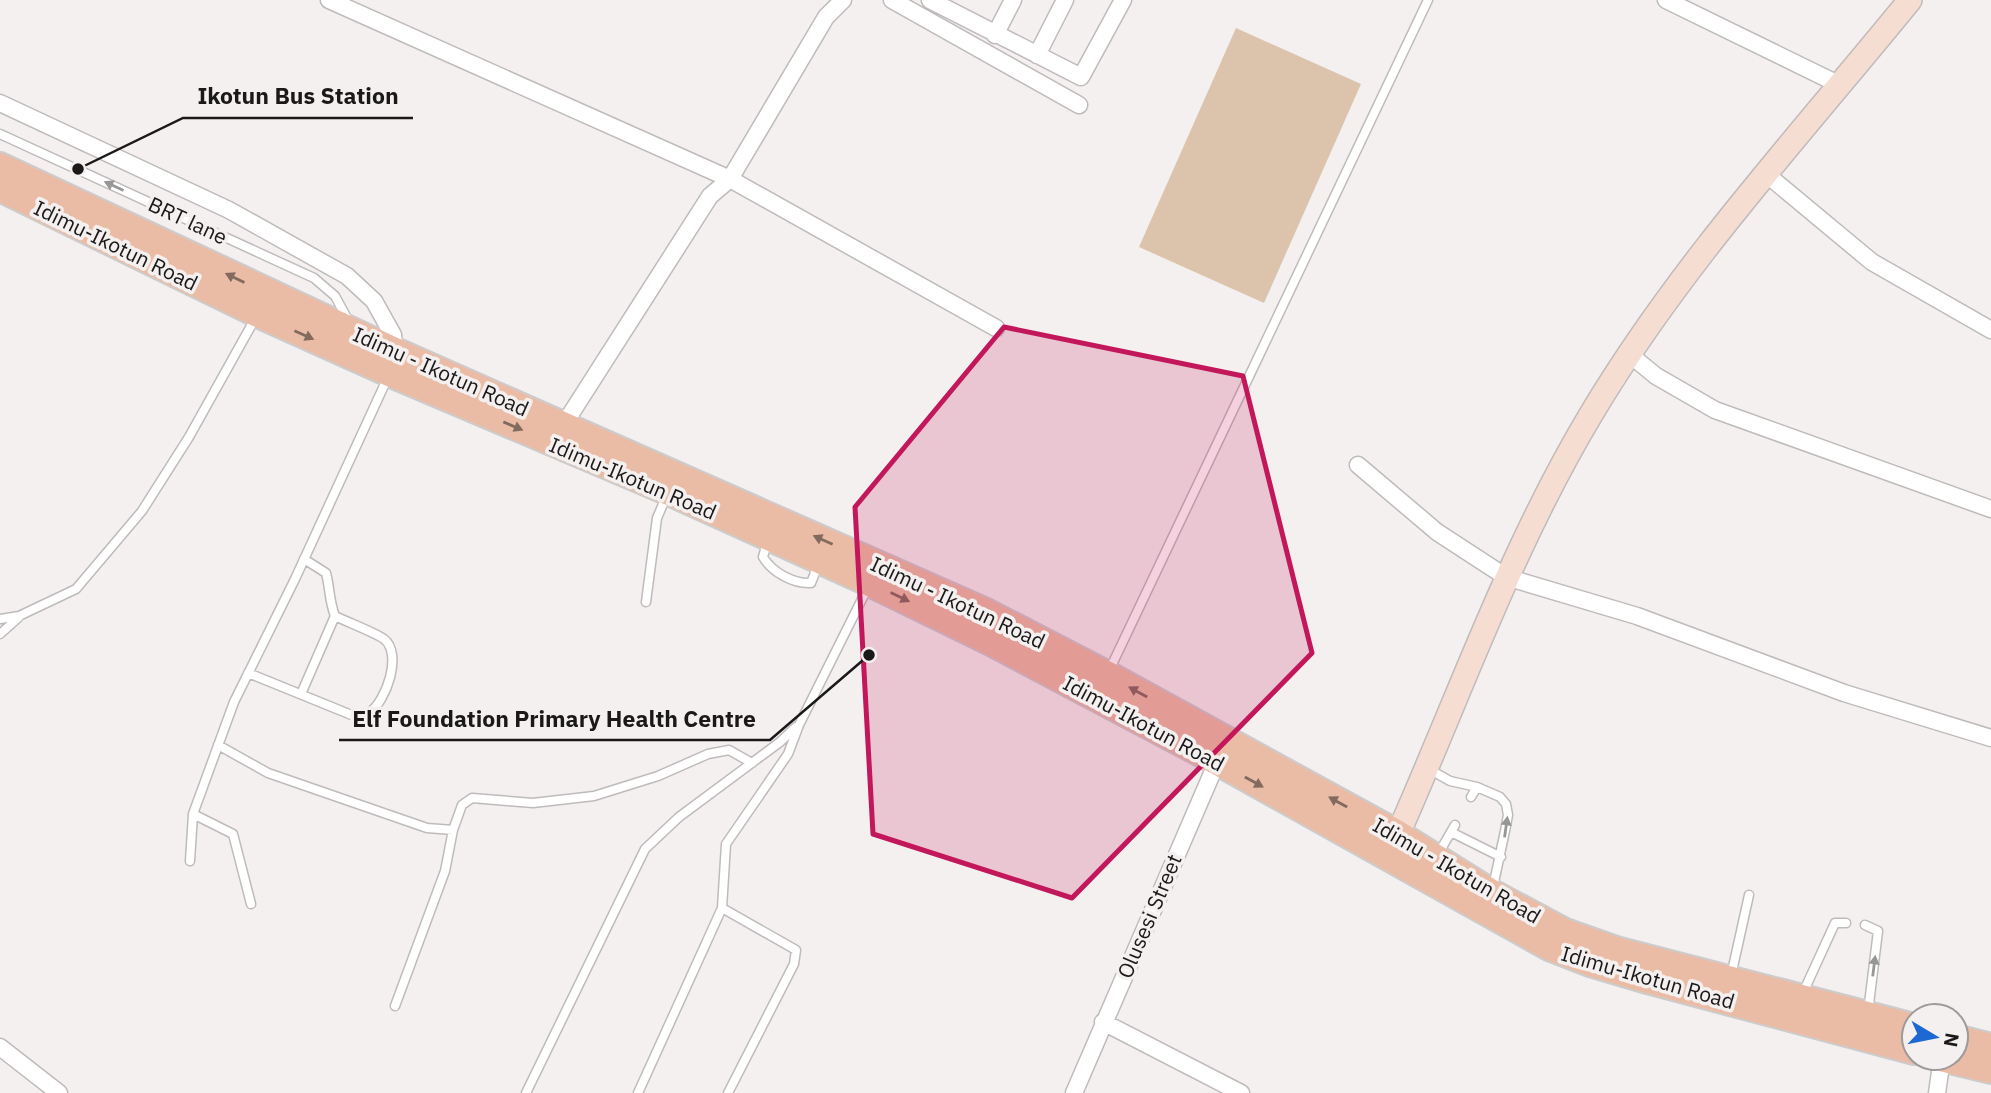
<svg xmlns="http://www.w3.org/2000/svg" width="1991" height="1093" font-family="'IBM Plex Sans',sans-serif">
<style>
.green{fill:#dbc4ab}
.lines{fill:none;stroke-linecap:round;stroke-linejoin:round}
.lane-casing{stroke:#c0bbbb;stroke-width:11}
.street-casing{stroke:#c0bbbb;stroke-width:19}
.secondary-casing{stroke:#c0bbbb;stroke-width:26}
.primary-casing{stroke:#cdcccc;stroke-width:30}
.lane{stroke:#fff;stroke-width:8}
.street{stroke:#fff;stroke-width:16}
.secondary{stroke:#f5ddd2;stroke-width:23}
.primary{stroke:#ebbca5;stroke-width:26}
.oneway{fill:#989797}
.oneway2{fill:#826a5e}
.marked{fill:#c2185b;fill-opacity:0.2;stroke:#c2185b;stroke-width:5;stroke-linejoin:round}
.labels{text-anchor:middle;dominant-baseline:central;stroke-width:7;stroke-linejoin:round;paint-order:stroke}
.street-label{font-size:21px;fill:#1a1818;stroke:#f4f0f0}
.leader{fill:none;stroke:#1a1818;stroke-width:2.5}
.callout-dot{fill:#1a1818;stroke:#f4f0f0;stroke-width:2.5}
.callout-label{font-size:23px;text-anchor:middle;font-weight:bold;fill:#1a1818;stroke:#f4f0f0;stroke-width:7;stroke-linejoin:round;paint-order:stroke}
</style>
<rect width="100%" height="100%" fill="#f4f0f0"/>
<path class="green" d="M1236 28 1361 84 1264 303 1139 247Z"/>
<g class="lines">
<g class="lane-casing">
<path id="lane" d="M0 134 314 278 335 296 348 320
M768 539 763 557C772 572 793 584 811 583L818 565
M646 602 657 518 667 495
M0 619 19 616 76 589 142 511 189 437 256 317
M0 634 19 617
M1109 671 1428 0
M248 673 354 716C359 715 365 715 370 712 386 701 403 654 384 639 374 632 347 622 335 616 329 601 330 588 326 573L304 559
M301 694 335 616
M218 745 268 773 427 828 453 830 462 805 472 798 533 803 594 796 658 776 708 754 729 750 752 763
M1427 768 1450 781 1477 787 1500 797 1506 804 1508 815 1505 831 1493 887
M1471 797 1477 787
M193 814 233 834 251 904
M1451 832 1501 857
M1437 856 1455 825
M190 861 193 814 234 702 295 579 388 377
M722 908 796 950 794 964 728 1093
M1865 925 1878 931 1868 1012
M1731 976 1749 895
M1802 995 1835 923H1846
M395 1006 445 871 453 830
M526 1093 645 849 679 817 780 742 796 727
M638 1093 722 908 726 844 788 754 799 725 869 585"/>
</g>
<g class="street-casing">
<path id="street" d="M329 0 730 179 996 328
M892 0 1079 105
M930 0 1081 77 1123 0
M1666 0 1840 85
M995 35 1013 0
M1037 55 1065 0
M0 103 229 210 347 276 374 301 393 335 395 351
M1765 173 1872 262 1991 330
M1628 353 1656 376 1715 410 1991 509
M563 426 710 196 730 179 826 17 843 0
M1358 465 1437 532 1506 577 1637 616 1844 693 1991 738
M1103 1022 1241 1093
M0 1047 59 1093
M1074 1093 1220 755
M1937 1093 1942 1058"/>
</g>
<g class="secondary-casing">
<path id="secondary" d="M1398 834C1461 692 1512 545 1593 411 1682 263 1801 134 1910 0"/>
</g>
<g class="primary-casing">
<path id="primary" d="M0 166 395 351 986 612 1108 675 1398 834 1492 893 1565 932 1616 950 1914 1027
M0 188 258 314 389 373 669 492 870 583 991 642 1216 761 1549 947 1590 963 1651 981 1914 1051
M1956 1038 1991 1047
M1941 1058 1991 1070"/>
</g>
<use href="#lane" class="lane"/>
<use href="#street" class="street"/>
<use href="#secondary" class="secondary"/>
<use href="#primary" class="primary"/>
</g>
<defs><path id="oneway-solid" d="M-6-.8H1V-3.2L6.5 0L1 3.2V.8H-6Z" transform="scale(1.75)"/></defs>
<g class="oneway">
<use href="#oneway-solid" transform="translate(114 186) rotate(-155)"/>
<use href="#oneway-solid" transform="translate(1506 827) rotate(-82)"/>
<use href="#oneway-solid" transform="translate(1874 966) rotate(-83)"/>
</g>
<g class="oneway2">
<use href="#oneway-solid" transform="translate(235 278) rotate(-154)"/>
<use href="#oneway-solid" transform="translate(304 335) rotate(24)"/>
<use href="#oneway-solid" transform="translate(513 426) rotate(23)"/>
<use href="#oneway-solid" transform="translate(823 540) rotate(-156)"/>
<use href="#oneway-solid" transform="translate(900 597) rotate(26)"/>
<use href="#oneway-solid" transform="translate(1138 692) rotate(-151)"/>
<use href="#oneway-solid" transform="translate(1254 782) rotate(29)"/>
<use href="#oneway-solid" transform="translate(1338 802) rotate(-151)"/>
</g>
<path class="marked" d="M1004 327 1243 376 1312 653 1072 898 873 834 855 507Z"/>
<g class="labels">
<g class="street-label">
<text transform="translate(188 220) rotate(25)">BRT lane</text>
<text transform="translate(116 245) rotate(26)">Idimu-Ikotun Road</text>
<text transform="translate(441 371) rotate(24)">Idimu - Ikotun Road</text>
<text transform="translate(633 478) rotate(23)">Idimu-Ikotun Road</text>
<text transform="translate(958 602) rotate(25)">Idimu - Ikotun Road</text>
<text transform="translate(1144 723) rotate(28)">Idimu-Ikotun Road</text>
<text transform="translate(1457 870) rotate(30)">Idimu - Ikotun Road</text>
<text transform="translate(1149 916) rotate(-67)">Olusesi Street</text>
<text transform="translate(1648 977) rotate(16)">Idimu-Ikotun Road</text>
</g>
</g>
<path class="leader" d="M78 169L183 118H413M869 655L770 740H339"/>
<g class="callout-dot">
<circle cx="78" cy="169" r="7"/>
<circle cx="869" cy="655" r="7"/>
</g>
<g class="callout-label">
<text x="298" y="104">Ikotun Bus Station</text>
<text x="554" y="727">Elf Foundation Primary Health Centre</text>
</g>
<g transform="translate(1935 1037) rotate(100)"><circle r="33" fill="#f4f0f0" stroke="#9d9a9a" stroke-width="2"/>
<path d="M0-5L12 26L0 18L-12 26Z" fill="#1d68d3"/>
<text y="-10" font-size="19" font-weight="bold" text-anchor="middle" fill="#1a1818">N</text>
</g>
</svg>
